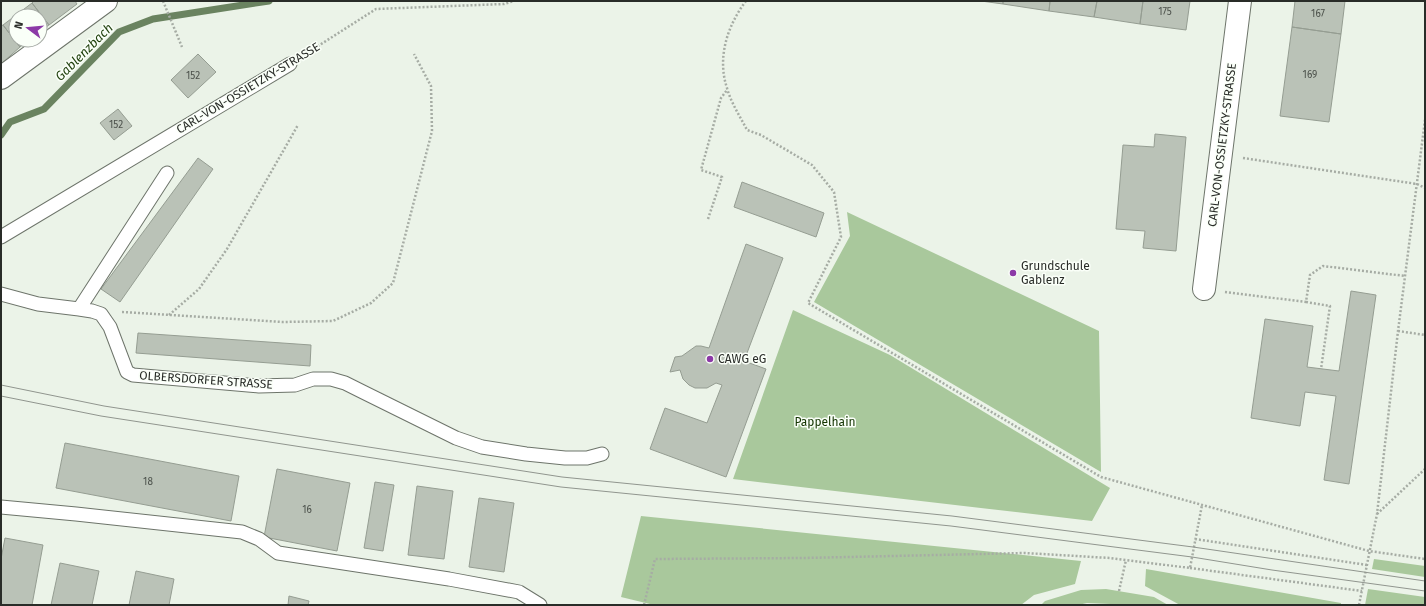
<svg xmlns="http://www.w3.org/2000/svg" width="1426" height="606" font-family="'Fira Sans',sans-serif">
<style>
.green{fill:#a9c89c}
.lines{fill:none;stroke-linecap:round;stroke-linejoin:round}
.stream{stroke:#6a8360;stroke-width:7}
.building{fill:#bac2b7;stroke:#959d92}
.lane-casing{stroke:#6d746a;stroke-width:15}
.street-casing{stroke:#6d746a;stroke-width:24}
.secondary-casing{stroke:#6d746a;stroke-width:24}
.path{stroke:#a6aca4;stroke-width:2.5;stroke-dasharray:2 2;stroke-linecap:butt}
.lane{stroke:#fff;stroke-width:13}
.street{stroke:#fff;stroke-width:22}
.secondary{stroke:#fff;stroke-width:22}
.tram{stroke:#90958e;stroke-width:1}
.poi-dot{fill:#8c39a7;stroke:#fafff8;stroke-width:1.5}
.labels{text-anchor:middle;dominant-baseline:central;stroke-width:3;stroke-linejoin:round;paint-order:stroke}
.number-label{font-size:10px;fill:#4d524c}
.street-label{font-size:12px;fill:#292c28;stroke:#fafff8}
.poi-label{font-size:12px;fill:#292c28;stroke:#fafff8;text-anchor:start}
.park-label{font-size:12px;fill:#133400;stroke:#fafff8}
.water-label{font-size:13px;font-style:italic;fill:#1e3f0b;stroke:#fafff8}
</style>
<rect width="100%" height="100%" fill="#ebf3e8"/>
<path class="green" d="M847 212 1099 331 1101 472 814 302 850 236Z
M793 310 890 355 1110 488 1092 521 733 479Z
M641 516 1081 561 1075 584 1034 595 1021 605H654L621 597Z
M1374 559 1425 566V577L1372 569Z
M1146 569 1341 603V605H1180L1145 586Z
M1106 589 1154 597 1168 605H1133L1087 603 1078 605H1041L1045 601 1081 590Z
M1368 589 1425 597V605H1365Z"/>
<g class="lines">
<path class="stream" d="M1 135 10 122 44 109 119 32 153 19 269 1"/>
</g>
<path class="building" d="M34 1H75L77 4 49 25 32 3Z
M981 1H1003V4Z
M1003 1H1050L1049 11 1003 4Z
M1050 1H1097L1094 17 1049 11Z
M1097 1H1143L1140 24 1094 17Z
M1143 1H1190L1186 30 1140 24Z
M1295 1H1345L1341 34 1292 27Z
M32 3 49 25 40 31V16H16V40H28L20 47 3 25Z
M3 25 20 47 1 64V26Z
M1292 27 1341 34 1329 122 1280 116Z
M198 54 216 72 188 98 171 80Z
M118 109 132 126 114 140 100 123Z
M1155 134 1186 137 1176 251 1143 248 1145 231 1116 229 1123 145 1154 147Z
M198 158 213 169 120 302 101 289Z
M742 182 824 213 816 237 734 207Z
M746 244 783 258 744 361 766 369 726 477 650 449 665 408 707 423 722 385 716 383 707 388H695L689 385 683 379 680 370 670 372 675 357 682 356 696 346H701L709 348Z
M1351 291 1376 295 1349 484 1324 480 1336 396 1305 392 1300 426 1251 418 1265 319 1313 326 1307 367 1339 371Z
M138 333 311 345 310 366 136 353Z
M65 443 239 476 231 521 56 488Z
M277 469 350 483 337 551 264 537Z
M375 482 394 485 383 551 364 548Z
M417 486 453 491 444 559 408 555Z
M479 498 514 503 504 572 469 567Z
M5 538 43 545 32 605H1V559Z
M60 563 99 571 92 605H51Z
M136 571 174 579 169 605H129Z
M289 596 309 601 308 605H288Z"/>
<g class="lines">
<g class="lane-casing">
<path id="lane" d="M1 237 290 64
M1 294 38 304 79 309 92 311 101 314 110 327 127 372 133 375 259 386 295 385 313 379H331L345 383 363 392 456 438 482 447 526 454 565 458H587L602 454
M79 309 167 173
M1 507 76 514 242 532 259 539 278 553 449 579 519 592 540 605"/>
</g>
<g class="street-casing">
<path id="street" d="M1204 289 1240 1"/>
</g>
<g class="secondary-casing">
<path id="secondary" d="M1 78 106 1"/>
</g>
<path class="path" d="M163 1 182 47
M746 1C727 26 717 58 727 88 731 103 740 116 747 130L761 135 812 165 834 192 841 237 808 303 1101 477 1369 551 1425 559
M304 55 376 9 504 4 514 1
M1243 158 1417 184 1425 188
M708 219 722 177 701 170 721 98 727 90
M1225 292 1306 302 1310 275 1323 266 1405 276
M1306 302 1330 306 1321 369
M122 312 283 322 333 321 371 303 393 283 432 131 431 86 414 54
M169 315 199 289 227 249 298 125
M1398 331 1425 335
M1377 514 1425 469
M1195 539 1367 565
M1190 568 1362 591
M1119 591 1126 560
M644 605 655 559 804 558 1025 553 1110 558 1190 568 1202 505
M1359 605 1377 514 1398 331 1425 120"/>
<use href="#lane" class="lane"/>
<use href="#street" class="street"/>
<use href="#secondary" class="secondary"/>
<path class="tram" d="M1 385 104 406 562 477 952 516 1193 547 1425 581
M1 396 101 416 561 487 951 526 1192 557 1272 570 1425 591"/>
</g>
<g class="poi-dot">
<circle cx="1013" cy="273" r="4"/>
<circle cx="710" cy="359" r="4"/>
</g>
<g class="labels">
<g class="number-label">
<text x="1165" y="12">175</text>
<text x="1318" y="14">167</text>
<text x="1310" y="75">169</text>
<text x="193" y="76">152</text>
<text x="116" y="125">152</text>
<text x="148" y="482">18</text>
<text x="307" y="510">16</text>
</g>
<g class="street-label">
<text transform="translate(248 88) rotate(-31)">CARL-VON-OSSIETZKY-STRASSE</text>
<text transform="translate(1222 145) rotate(-83)">CARL-VON-OSSIETZKY-STRASSE</text>
<text transform="translate(206 380) rotate(4)">OLBERSDORFER STRASSE</text>
</g>
<g class="poi-label">
<text x="1021" y="266">Grundschule<tspan x="1021" dy="14">Gablenz</tspan></text>
<text x="718" y="359">CAWG eG</text>
</g>
<g class="park-label">
<text x="825" y="422">Pappelhain</text>
</g>
<g class="water-label">
<text transform="translate(84 52) rotate(-45)">Gablenzbach</text>
</g>
</g>
<rect width="1426" height="606" fill="none" stroke="#292c28" stroke-width="4"/>
<g transform="translate(28 28) rotate(286)"><circle r="19" fill="#fafff8" stroke="#a6aba5"/>
<path d="M0-3L7 15L0 10L-7 15Z" fill="#8c39a7"/>
<text y="-6" font-size="11" font-weight="bold" text-anchor="middle" fill="#292c28">N</text>
</g>
</svg>
